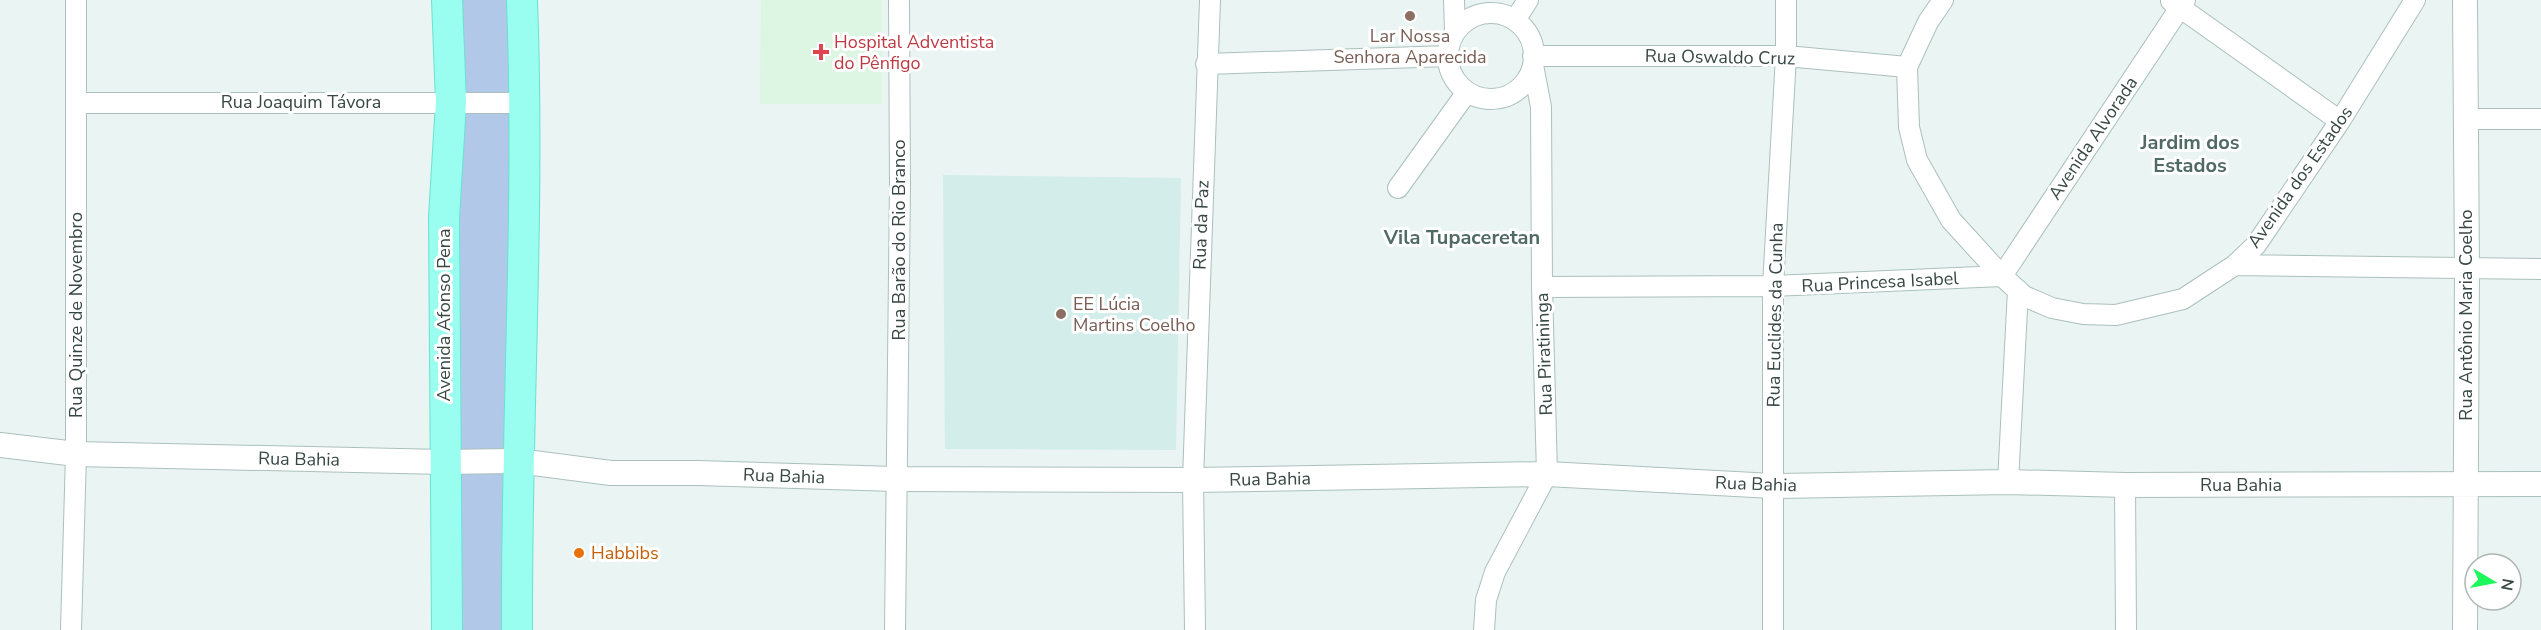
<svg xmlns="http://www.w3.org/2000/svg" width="2541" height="630" font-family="'Nunito Sans',sans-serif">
	<rect width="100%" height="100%" fill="#e9f4f3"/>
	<path fill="#d3edea" d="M943,175l238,3 -5,272 -231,-1z"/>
	<path fill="#ddf5e3" d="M761,0h121v104h-122z"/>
	<path fill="#b2c8e8" d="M447,0h75l-5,630h-70z"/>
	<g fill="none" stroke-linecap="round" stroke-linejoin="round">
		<g stroke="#abc0bc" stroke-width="22">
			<path id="minor" d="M1454,0l1,32
				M1943,0l-15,22 -21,45 2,60 8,33 34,60 51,56 22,20 28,12 31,6 33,1 67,-16 52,-34 21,-20 84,-124 75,-121
				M2171,1l169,120
				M1448 56a43 43 0 1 1 86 0a43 43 0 1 1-86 0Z
				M1515,20l13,-20
				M1533,56h253l121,11
				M1206,64l243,-8
				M76,103h450
				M2465,119h76
				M1398,188l69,-96
				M2235,265l306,4
				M1542,287l231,-1 229,-10 183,-276
				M2008,482l10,-192
				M2125,485l1,145
				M71,630l5,-176v-454
				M895,630l5,-445 -1,-185
				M1195,630l-2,-150 17,-480
				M1484,630l2,-30 9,-28 52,-98 -5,-187 -1,-180 -8,-42
				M1773,630v-344l13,-230v-56"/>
		</g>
		<g stroke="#abc0bc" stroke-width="26">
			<path id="tertiary" d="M2465,0l2,269 -2,361
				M0,445l76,9 368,8 74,-1 93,12h87l198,6 297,1 354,-6 226,12 235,-4 117,3 416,-1"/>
		</g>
		<g stroke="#68e3d0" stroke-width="32">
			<path id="primary" d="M447,630l-3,-413 7,-115 -4,-102
				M517,630c-1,-210 13,-420 5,-630"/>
		</g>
		<use href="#minor" stroke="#fff" stroke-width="20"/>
		<use href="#tertiary" stroke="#fff" stroke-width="24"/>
		<use href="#primary" stroke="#99fdef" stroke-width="30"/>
	</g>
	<g fill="#8d6e63" stroke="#fff" stroke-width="2">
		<circle cx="1410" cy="16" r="6"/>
		<circle cx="1061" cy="314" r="6"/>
	</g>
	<path fill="#e0444e" stroke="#fff" stroke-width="2" d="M818 43h6v6h6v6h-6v6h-6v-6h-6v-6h6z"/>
	<circle fill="#e8710a" stroke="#fff" stroke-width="2" cx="579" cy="553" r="6"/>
	<g text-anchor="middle" stroke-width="6" stroke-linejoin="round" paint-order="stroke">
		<g font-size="18" fill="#785e54" stroke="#fff">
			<text x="1410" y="42">Lar Nossa<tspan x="1410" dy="21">Senhora Aparecida</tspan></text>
			<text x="1073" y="310" text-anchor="start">EE Lúcia<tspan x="1073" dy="21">Martins Coelho</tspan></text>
		</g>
		<g font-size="18" fill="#be3a42" stroke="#fff" text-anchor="start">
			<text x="834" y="48">Hospital Adventista<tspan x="834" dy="21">do Pênfigo</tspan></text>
		</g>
		<g font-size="18" fill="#374844" stroke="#fff">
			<text transform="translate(1720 57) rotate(1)" y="6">Rua Oswaldo Cruz</text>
			<text x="301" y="108">Rua Joaquim Távora</text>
			<text transform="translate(2093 138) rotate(-56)" y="6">Avenida Alvorada</text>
			<text transform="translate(2300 177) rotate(-55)" y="6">Avenida dos Estados</text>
			<text transform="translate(1201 225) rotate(-88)" y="6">Rua da Paz</text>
			<text transform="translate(899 240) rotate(-90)" y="6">Rua Barão do Rio Branco</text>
			<text transform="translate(1880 282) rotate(-3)" y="6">Rua Princesa Isabel</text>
			<text transform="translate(76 315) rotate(-90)" y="6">Rua Quinze de Novembro</text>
			<text transform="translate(444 315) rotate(-90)" y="6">Avenida Afonso Pena</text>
			<text transform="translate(1775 315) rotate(-89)" y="6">Rua Euclides da Cunha</text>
			<text transform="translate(2466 315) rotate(-90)" y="6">Rua Antônio Maria Coelho</text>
			<text transform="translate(1544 354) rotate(-92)" y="6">Rua Piratininga</text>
			<text transform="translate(299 459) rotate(1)" y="6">Rua Bahia</text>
			<text transform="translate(784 476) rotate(2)" y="6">Rua Bahia</text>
			<text transform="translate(1270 479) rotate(-1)" y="6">Rua Bahia</text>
			<text transform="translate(1756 484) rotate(2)" y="6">Rua Bahia</text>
			<text x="2241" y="491">Rua Bahia</text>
		</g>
		<g font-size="18" fill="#c56008" stroke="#fff" text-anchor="start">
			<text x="591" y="559">Habbibs</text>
		</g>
		<g font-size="20" font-weight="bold" fill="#4f6b64" stroke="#fff">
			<text x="2190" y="149">Jardim dos<tspan x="2190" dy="23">Estados</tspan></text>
			<text x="1462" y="244">Vila Tupaceretan</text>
		</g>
	</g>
	<g transform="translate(2493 582) rotate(100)"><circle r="28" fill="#ffffff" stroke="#afb6b4" stroke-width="1.5"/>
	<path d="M0-4.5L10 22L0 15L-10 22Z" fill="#1cf85c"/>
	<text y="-9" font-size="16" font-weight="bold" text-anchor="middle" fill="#374844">N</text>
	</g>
</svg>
